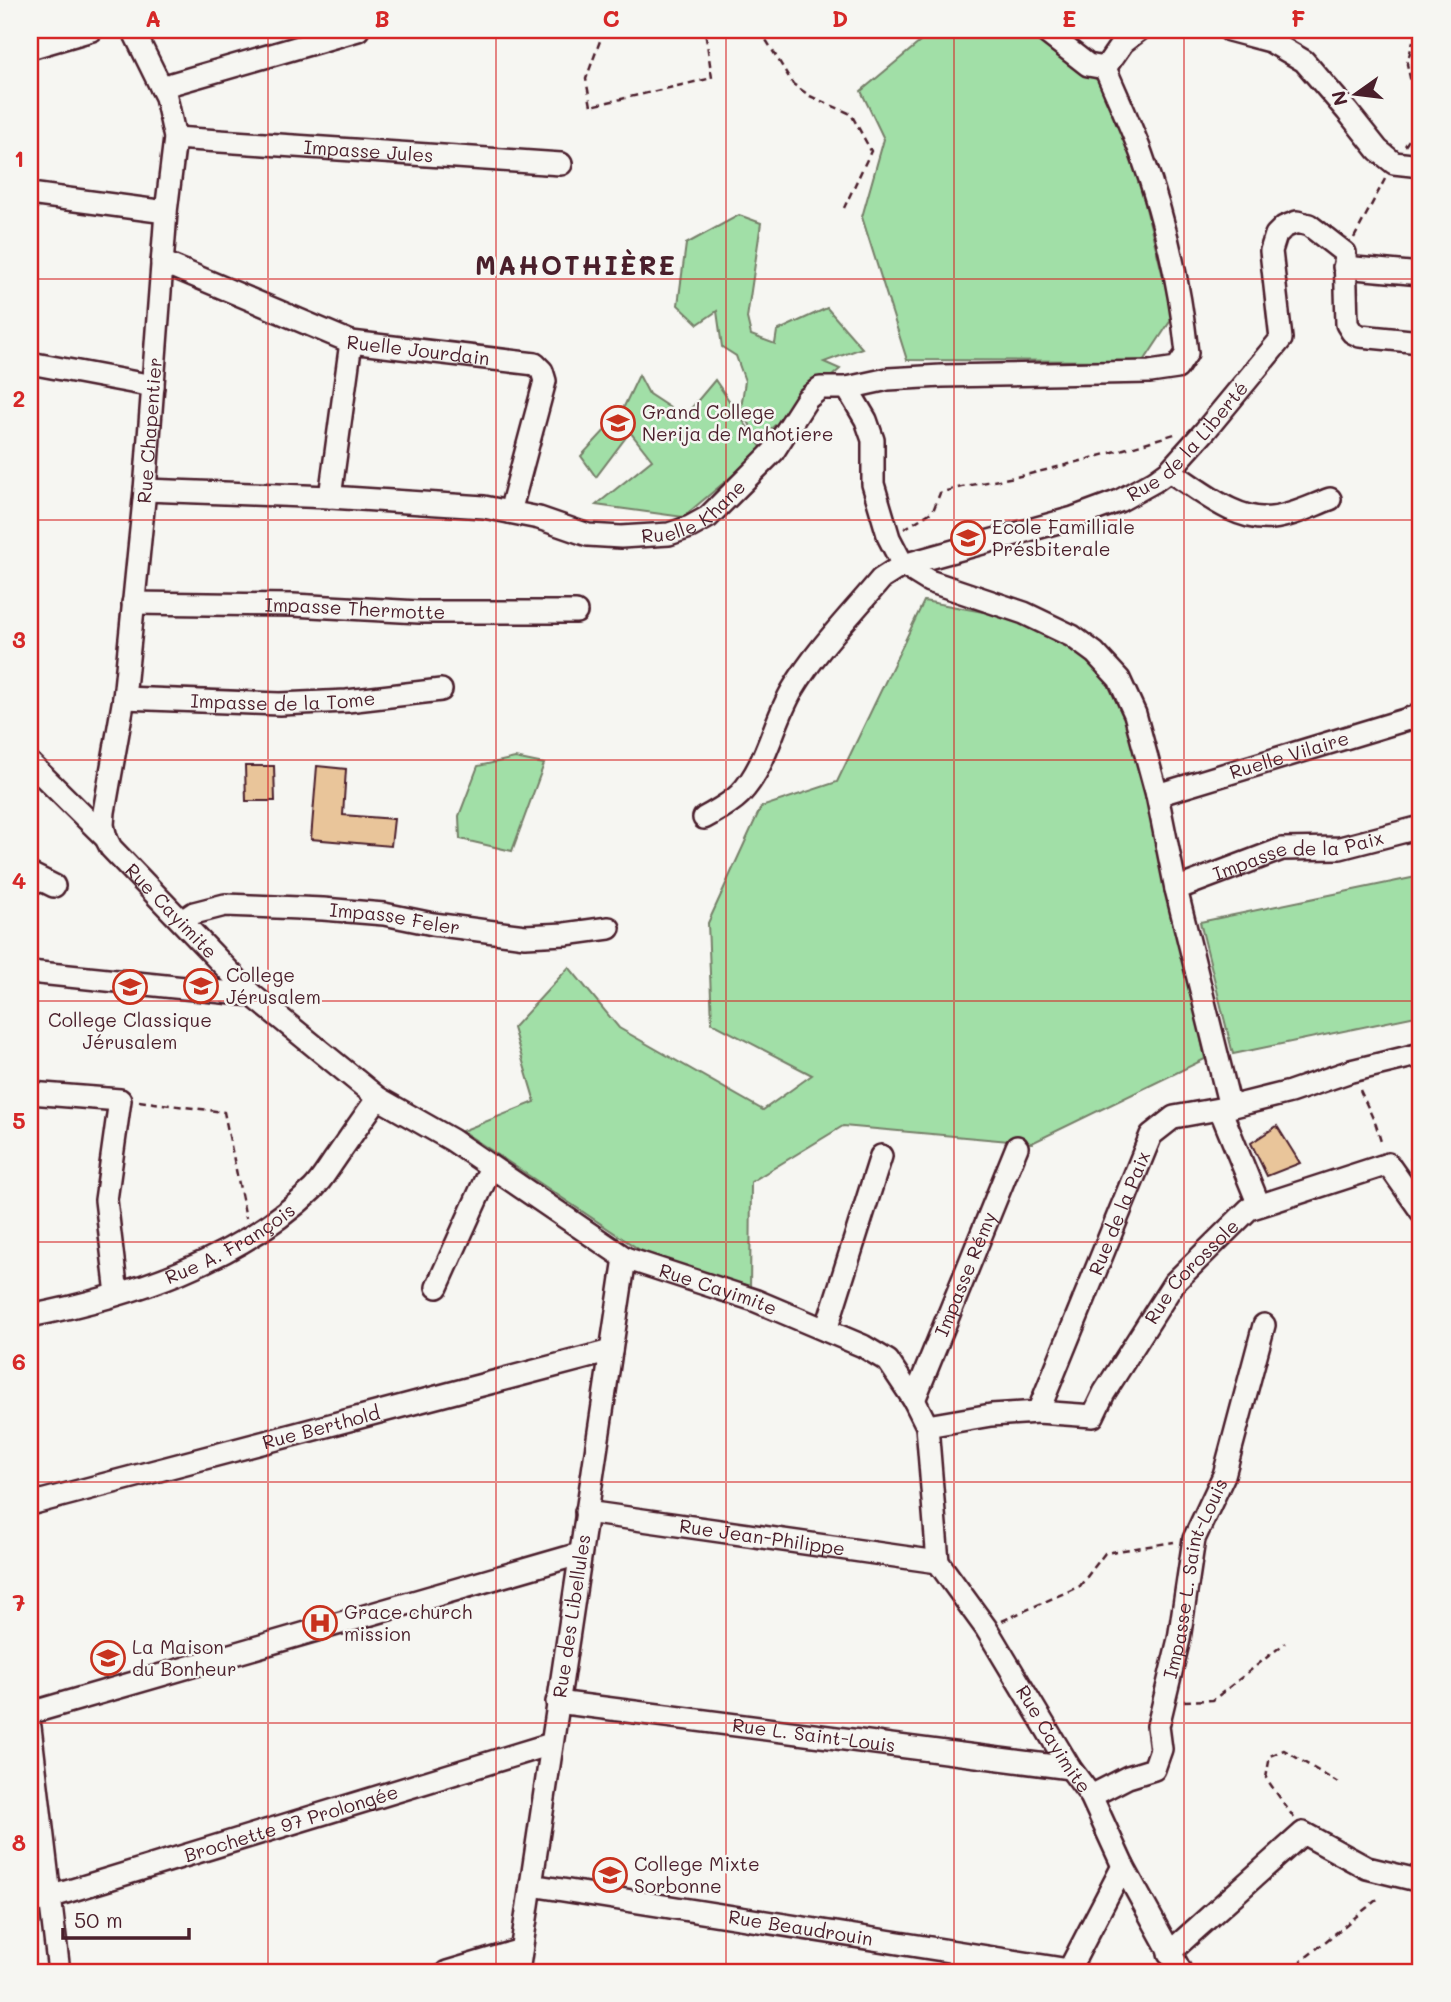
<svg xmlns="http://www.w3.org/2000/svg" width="1451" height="2002" font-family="Mali,sans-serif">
	<rect width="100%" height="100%" fill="#f6f6f2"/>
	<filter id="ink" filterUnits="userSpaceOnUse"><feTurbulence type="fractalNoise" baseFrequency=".0143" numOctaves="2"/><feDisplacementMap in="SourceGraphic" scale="14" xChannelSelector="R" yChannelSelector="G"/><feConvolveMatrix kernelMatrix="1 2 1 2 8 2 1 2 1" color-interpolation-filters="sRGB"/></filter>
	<g filter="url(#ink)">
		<path fill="#a1dfa7" stroke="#767f69" stroke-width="2" d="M932,32l107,6 79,57 55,222 -29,44 -237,-1 -45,-143 22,-78 -23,-48z
			M739,215l22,8 -14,95 4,17 24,9 2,-13 50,-23 35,40 -38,14 16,7 -82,71 -17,-32 4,-27 -9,-25 -14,-9 -5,-36 -19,13 -20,-19 8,-61z
			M639,375l10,19 35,23 31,-37 50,73 -20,12 -62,52 -87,-12 56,-45 -22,-28 -34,45 -15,-21 40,-43z
			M924,601l108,20 99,58 74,380 -173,84 -189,-17 -92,56 -1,112 -110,-44 -178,-119 73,-29 -22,-74 56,-61 50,61 144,82 49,-35 -100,-52 -4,-100 53,-116 76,-25z
			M515,758l29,6 -32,87 -52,-12 -1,-23 19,-50z
			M1421,876v139l-188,39 -33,-132z"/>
		<path fill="#e9c59a" stroke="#4a1f2b" stroke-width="2" d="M245,766h29l1,35h-29z
			M317,766l29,3 -3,46 51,4 -3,27 -80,-7z
			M1277,1126l23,37 -33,13 -16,-33z"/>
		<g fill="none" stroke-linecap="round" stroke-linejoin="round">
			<g stroke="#4a1f2b" stroke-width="26">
				<g id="minor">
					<path d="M1229,30l41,11 34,20 43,50 31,39 16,13 27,3"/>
					<path d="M30,48l62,-18"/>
					<path d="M1105,68l18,-26 16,-12"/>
					<path d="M161,87l197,-57"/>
					<path id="s1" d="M175,138l386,26"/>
					<path d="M30,194l136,18"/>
					<path id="s2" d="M162,262l189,80 184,22 7,7 3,10 -35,131"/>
					<path d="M1344,267l77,7"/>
					<path d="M30,363l123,23"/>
					<path d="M847,388l19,32 7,20v44l16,54 14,27 26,16 95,32 48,23 23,17 24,26 16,35 22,81 19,94 54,218"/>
					<path d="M1169,471c30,18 66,51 103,47 20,-2 39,-12 58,-19"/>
					<path id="s3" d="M145,490l185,7 154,10 55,11 49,17 33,2 48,-3 21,-7 18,-10 65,-65 34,-53 13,-11h27l41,-9 54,-3 208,-4 27,-4 10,-15c-7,-67 -23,-137 -46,-200 -11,-29 -24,-57 -36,-85l-17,-3 -45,-35"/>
					<path d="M330,497l21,-155"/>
					<path id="s4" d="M133,603l160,2 126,7h157"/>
					<path id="s5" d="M124,698l156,6 67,-3 94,-11"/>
					<path id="s6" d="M30,763l76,75 5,10 141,147 126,103 74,42 173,118 129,42 109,46 25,15 26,39 13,26 11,136 48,66 84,140 21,28 32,70 58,106"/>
					<path id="s7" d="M1157,795l264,-80"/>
					<path id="s8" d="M704,818c12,-7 25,-13 36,-24 27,-28 33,-72 53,-105 24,-40 58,-74 88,-110l22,-14 170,-47 46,-17 36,-20 14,-10 36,-40 76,-92 -10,-88 5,-16 8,-8 13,-5 12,3 36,28 2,71 5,8 8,4 61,6"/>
					<path id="s9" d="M106,838l-3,-13 1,-13 20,-114 21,-208 21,-278 9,-74 -9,-41 -33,-67"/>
					<path d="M30,874l24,12"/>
					<path id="s10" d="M1176,889l106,-40 58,-1 81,-21"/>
					<path id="s11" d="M182,921l12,-8 31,-8 98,4 61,5 49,10 92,12 40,-2 44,-6"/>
					<path d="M30,972l222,23"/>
					<path d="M30,1093l90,7 -14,100 11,94"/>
					<path d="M1220,1109l39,96"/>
					<path d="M437,1287l54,-120"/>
					<path id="s12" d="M30,1316c100,-20 208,-55 283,-127 8,-8 15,-20 22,-30 14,-20 28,-41 43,-61"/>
					<path d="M826,1330l55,-174"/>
					<path id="s13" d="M914,1400l103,-253"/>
					<path id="s14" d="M1038,1412l55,4 11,-23 70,-110 75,-74 139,-45 33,47"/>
					<path id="s15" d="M927,1426l64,-11 47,-3 113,-277 23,-18 56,-10 60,-15 61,-21 70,-17"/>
					<path id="s16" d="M30,1504l581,-153"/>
					<path id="s17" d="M586,1512l352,50"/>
					<path id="s18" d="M557,1702l513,66"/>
					<path d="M30,1713l549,-159"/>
					<path d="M30,1727l29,245"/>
					<path id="s19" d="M1091,1796l37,-19 26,-8 7,-20 -3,-23 21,-87 15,-100 30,-64 40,-150"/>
					<path id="s20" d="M531,1885l538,85"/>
					<path id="s21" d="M30,1903l521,-159"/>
					<path d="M1169,1953l134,-120 64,35 54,13"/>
					<path d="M447,1972l74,-22"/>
					<path id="s22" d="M518,1972l107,-714"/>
					<path d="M1068,1972l55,-106"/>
				</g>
			</g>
			<path stroke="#4a1f2b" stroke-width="2.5" stroke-dasharray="7 5" stroke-linecap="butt" d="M604,30l-18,49 5,27 121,-28 -7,-48
				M760,30l33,54 17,12 41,18 20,37 -27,57
				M1405,146l15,-23 -13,-59 6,-23
				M1354,238l31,-59
				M904,529l29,-18 7,-18c27,-9 57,-12 85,-18 52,-12 103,-27 153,-42
				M1360,1090l16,35 6,20
				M139,1101l85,11 22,106
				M1410,1160l11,-7
				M1002,1621l78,-35 25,-33 69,-11
				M1184,1701l29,-1 72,-57
				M1294,1818l-28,-40 4,-22 14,-6 54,33
				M1288,1972l92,-75"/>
			<use href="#minor" stroke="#f6f6f2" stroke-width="21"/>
		</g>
	</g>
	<path fill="none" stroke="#d62828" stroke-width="2" stroke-opacity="0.55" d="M268,30v1942M496,30v1942M726,30v1942M954,30v1942M1184,30v1942M30,279h1391M30,520h1391M30,760h1391M30,1001h1391M30,1242h1391M30,1482h1391M30,1723h1391"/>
	<defs>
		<g id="school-ring" transform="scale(1.75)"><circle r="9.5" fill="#f6f6f2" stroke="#c8321e" stroke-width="1.5"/><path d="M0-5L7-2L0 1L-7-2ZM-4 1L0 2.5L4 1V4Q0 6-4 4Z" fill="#c8321e"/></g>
		<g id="hospital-ring" transform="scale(1.75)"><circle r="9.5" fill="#f6f6f2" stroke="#c8321e" stroke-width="1.5"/><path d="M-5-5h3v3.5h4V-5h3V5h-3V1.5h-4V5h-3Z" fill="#c8321e"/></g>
	</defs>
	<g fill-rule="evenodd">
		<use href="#school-ring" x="618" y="423"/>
		<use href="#school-ring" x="968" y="538"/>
		<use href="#school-ring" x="201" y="986"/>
		<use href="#school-ring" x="130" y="987"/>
		<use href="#hospital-ring" x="320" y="1623"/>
		<use href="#school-ring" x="108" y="1658"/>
		<use href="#school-ring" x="610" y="1875"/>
	</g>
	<g text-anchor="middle" stroke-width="5" stroke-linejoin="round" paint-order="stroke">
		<g font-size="19" fill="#4a1f2b" stroke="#f6f6f2">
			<text dy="7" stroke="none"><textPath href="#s1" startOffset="194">Impasse Jules</textPath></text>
			<text dy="7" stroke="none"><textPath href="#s2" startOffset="273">Ruelle Jourdain</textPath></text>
			<text dy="7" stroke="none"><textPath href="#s9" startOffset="411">Rue Chapentier</textPath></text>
			<text dy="7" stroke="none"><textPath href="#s8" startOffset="646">Rue de la Liberté</textPath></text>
			<text dy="7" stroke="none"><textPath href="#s3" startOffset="560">Ruelle Khane</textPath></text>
			<text dy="7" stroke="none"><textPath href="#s4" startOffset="222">Impasse Thermotte</textPath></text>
			<text dy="7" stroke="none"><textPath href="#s5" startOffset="159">Impasse de la Tome</textPath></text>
			<text dy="7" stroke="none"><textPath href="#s7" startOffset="138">Ruelle Vilaire</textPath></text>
			<text dy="7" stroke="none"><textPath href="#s10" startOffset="128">Impasse de la Paix</textPath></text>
			<text dy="7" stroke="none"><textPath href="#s6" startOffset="205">Rue Cayimite</textPath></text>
			<text dy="7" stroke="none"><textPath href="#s11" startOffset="217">Impasse Feler</textPath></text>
			<text dy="7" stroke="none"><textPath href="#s15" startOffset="327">Rue de la Paix</textPath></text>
			<text dy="7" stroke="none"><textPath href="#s12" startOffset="214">Rue A. François</textPath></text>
			<text dy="7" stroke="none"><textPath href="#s13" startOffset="136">Impasse Rémy</textPath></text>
			<text dy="7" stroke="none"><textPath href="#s14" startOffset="231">Rue Corossole</textPath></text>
			<text dy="7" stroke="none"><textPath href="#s6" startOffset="877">Rue Cayimite</textPath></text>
			<text dy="7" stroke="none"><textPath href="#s16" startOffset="301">Rue Berthold</textPath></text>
			<text dy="7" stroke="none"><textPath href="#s17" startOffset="178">Rue Jean-Philippe</textPath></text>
			<text dy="7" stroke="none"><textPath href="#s19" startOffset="266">Impasse L. Saint-Louis</textPath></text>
			<text dy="7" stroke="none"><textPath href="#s22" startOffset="360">Rue des Libellules</textPath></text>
			<text dy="7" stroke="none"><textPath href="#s18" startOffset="259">Rue L. Saint-Louis</textPath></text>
			<text dy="7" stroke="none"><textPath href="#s6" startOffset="1486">Rue Cayimite</textPath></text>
			<text dy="7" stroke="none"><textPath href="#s21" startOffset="273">Brochette 97 Prolongée</textPath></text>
			<text dy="7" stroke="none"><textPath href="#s20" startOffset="273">Rue Beaudrouin</textPath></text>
		</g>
		<g font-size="19" fill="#4a1f2b" stroke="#f6f6f2" text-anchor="start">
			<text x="642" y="419">Grand College<tspan x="642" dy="22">Nerija de Mahotiere</tspan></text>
			<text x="992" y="534">Ecole Familliale<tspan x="992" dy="22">Présbiterale</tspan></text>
			<text x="226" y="982">College<tspan x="226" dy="22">Jérusalem</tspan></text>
			<text x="130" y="1027" text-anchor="middle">College Classique<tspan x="130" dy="22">Jérusalem</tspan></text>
			<text x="344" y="1619">Grace church<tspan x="344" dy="22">mission</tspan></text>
			<text x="132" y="1654">La Maison<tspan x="132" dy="22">du Bonheur</tspan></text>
			<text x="634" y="1871">College Mixte<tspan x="634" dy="22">Sorbonne</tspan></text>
		</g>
		<g font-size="26" font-weight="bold" letter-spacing="2" fill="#4a1f2b" stroke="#f6f6f2">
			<text x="576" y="275">MAHOTHIÈRE</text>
		</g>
	</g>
	<rect width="1451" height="2002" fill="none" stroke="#f6f6f2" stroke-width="77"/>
	<g transform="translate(1356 94) rotate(256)" stroke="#f6f6f2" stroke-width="5" paint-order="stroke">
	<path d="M0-5L12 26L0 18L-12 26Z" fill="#4a1f2b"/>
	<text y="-10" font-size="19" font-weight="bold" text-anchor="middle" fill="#4a1f2b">N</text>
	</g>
	<path d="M63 1928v10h126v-10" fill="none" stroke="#4a1f2b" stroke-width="3.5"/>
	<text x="74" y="1928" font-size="21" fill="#4a1f2b" stroke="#f6f6f2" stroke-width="5" paint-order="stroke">50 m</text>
	<rect x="38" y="38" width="1374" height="1926" fill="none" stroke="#d62828" stroke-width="2.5"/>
	<g font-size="23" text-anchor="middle" font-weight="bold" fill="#d62828">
		<text x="153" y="27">A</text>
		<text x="382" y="27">B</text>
		<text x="611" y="27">C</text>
		<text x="840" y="27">D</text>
		<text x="1069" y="27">E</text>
		<text x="1298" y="27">F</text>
		<text x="19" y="167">1</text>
		<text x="19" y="407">2</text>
		<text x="19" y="648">3</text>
		<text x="19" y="889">4</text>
		<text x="19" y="1129">5</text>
		<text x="19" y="1370">6</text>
		<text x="19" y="1611">7</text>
		<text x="19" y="1851">8</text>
	</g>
</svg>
